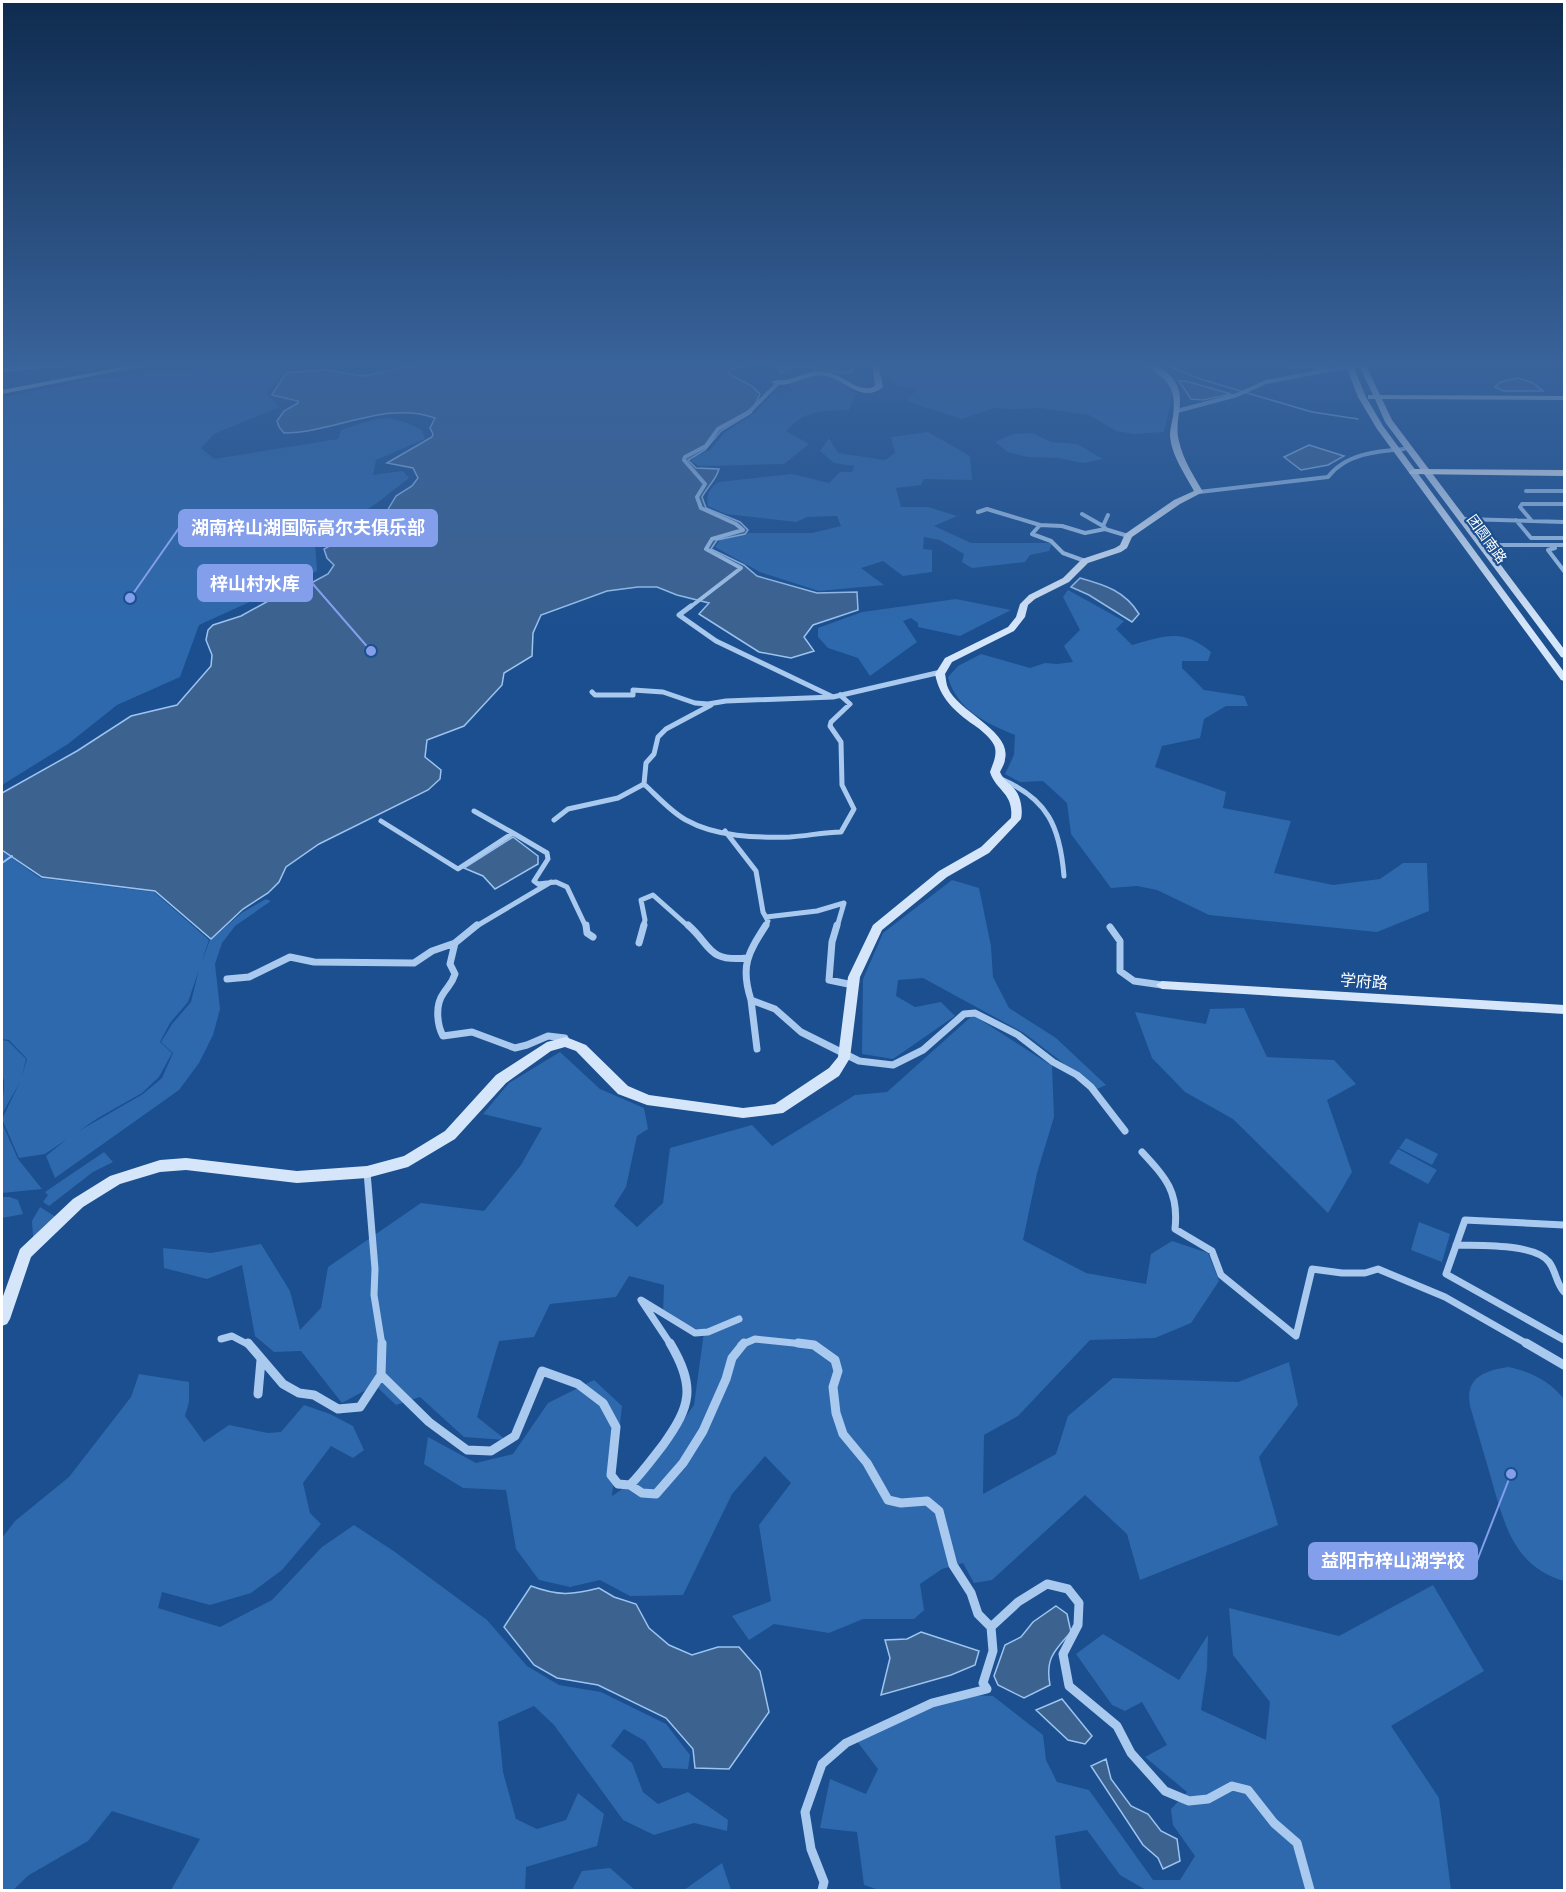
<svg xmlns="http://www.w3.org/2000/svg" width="1566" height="1892" font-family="'Asap Condensed','Noto Sans SC',sans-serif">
	<rect width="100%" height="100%" fill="#1b4f8f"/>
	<path fill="#2e69ad" d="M224,363l65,1 -23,29 13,14 -65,27 -13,14 13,11 124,-20 3,-9c37,-12 44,-19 81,0l3,9 -49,21 -3,15 30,-4 6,7 -32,25 -62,41 2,27 -118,54 -19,52 -63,28 -49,39 -66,41v-387l86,-18 74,-8h28z
		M899,363h242l20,11 12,19 -9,39 -30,2 -18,-3 -27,-16 -48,-7 -28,1 -19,-1 -32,11c-19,-7 -40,-11 -58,-20l15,-9 -21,-5 -4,-6 -11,-5 -2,-5 20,-1z
		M808,373c23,3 30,6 48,21l-7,16c-28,1 -43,-1 -63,21l23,13 -25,20 -85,2 -8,-5 3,-4 16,-7 15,-18 28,-18 21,-21 18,-2 -3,-6 10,-4z
		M928,432l42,24 2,24 -48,-1 -3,6 -25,3 5,19h27l29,9 -23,10 37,17h81l-3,8 -19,4 -5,7 -53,6 -10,-6 2,-8 -24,-14 -16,-3 -1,12 9,1v22l-29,4 -20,-15 -22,7 23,17 -65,6 -59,-19 -45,-25 5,-7 29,-7h63l29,-7 -4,-10 -30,1 -11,5 -70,-8 -18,-8c-2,-11 1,-18 11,-24l73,-8 37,9 11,-11h12l2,-6 -20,-3 -14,-12 9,-13 9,15 47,7 10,-7 -4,-16z
		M1032,433l19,9 26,2 26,15 -20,4 -24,-5 -32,-1 -19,-5 -13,-10 19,-8z
		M1068,590l56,31 -8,8 16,16c34,-9 50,-17 79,7l-3,9h-26v7l22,22 40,6 4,10h-22l-22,13 -4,19 -38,8 -7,21 71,25 -3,16 68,13 -17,52 59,12 47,-6 23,-16h24l2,48 -52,21 -168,-17 -52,-25 -20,-4 -26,2 -40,-54 -4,-31 -24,-22 -23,1 -15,-8 9,-19 1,-20c-29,-12 -58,-25 -67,-58l10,-11 23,-12 49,14 15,-5 12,1 16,-2 -9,-16 16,-16 -17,-33z
		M956,599l55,11 -51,26 -42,-9v-4l-7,-5 -8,3 14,21 -47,34 -12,-18 -30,-10 -10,-11v-9l44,-16z
		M2,851l38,27 114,14 55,48 -21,62 -18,21 -10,19 12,11 -13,24 -17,16 -44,25 -53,36 -26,4 -17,-39 18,-37 -18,32c-1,-12 3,-23 2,-34l-2,-4v-36l6,1 18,18 -4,17 5,-17 -18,-19 -7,-1z
		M952,880l27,8 12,58 2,31 16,31 47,30 50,47 -9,4 -73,-56 -101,-55 -25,2 -2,16 19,11 26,-5 14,14 -62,43 -31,-5 1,-75 20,-46z
		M266,899l5,2 -36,25 -13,17 -7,21 5,45 -7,26 -14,28 -20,27 -124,88 -9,-22 26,-21 71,-41 19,-16 11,-25 -12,-11 11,-18 19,-22 8,-33 11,-29 33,-28z
		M1244,1008l23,49 67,3 22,24 -29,16 25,72 -24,41 -95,-94 -48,-27 -33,-34 -17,-46 71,12 4,-15z
		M973,1015l79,51 2,51 -17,56 -14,67 63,33 60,11 5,-30 21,-13 36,12 11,28 -28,42 -36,15 -65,2 -72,76 -34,19 -1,59 73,-40 12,-38 45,-38 125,4 51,-20 9,43 -39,52 19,68 -138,55 -13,-46 -42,-39 -93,85 -18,3 -11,-20 -21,6 -22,15 4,26 -10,9h-51l-34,14 -55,-9 -25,16 -17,-24 39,-15 -12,-76 32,-42 -26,-27 -33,38 -49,101 -53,1 -30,-16 -30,7 -31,-7 -23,-31 -10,-59 -43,-2 -39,-24 4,-27 48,26 37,-9 35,-51 46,-23 28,26 -10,90 34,-23 48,-68 10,-73 -41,-17 1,-30 -35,-9 -13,21 -66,7 -16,33 -35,4 -22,76 29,23 -42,-3 -44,-40 -24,8 -21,-20 -33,18 -41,-52 -27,1 -19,-16 -13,-71 -35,14 -43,-11 -1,-20 48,5 50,-9 29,47 10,39 21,-22 7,-41 93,-64 63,8 37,-46 21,-37 -59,-14 26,-31 51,-31 40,37 44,19 4,21 -11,7 -11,51 -12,19 23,21 26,-24 7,-55 82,-23 20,21 83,-51 32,-3z
		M2,1123l16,36 24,30 -40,4z
		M1406,1138l32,16 -6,11 -33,-17z
		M1398,1149l39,21 -9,14 -39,-21z
		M104,1152l9,10 -20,10 -44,34 -6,-4 5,-7 -3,-3z
		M2,1197h8l8,3 5,14 -21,4z
		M40,1207l16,10 -23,20 -1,-16z
		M1419,1222l31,12 -8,28 -31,-12z
		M1508,1367c24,5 41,14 56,32v182c-51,-15 -60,-58 -73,-103 -7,-24 -14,-48 -21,-72 -5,-28 13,-35 38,-39z
		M139,1374l50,8v20l-4,14 19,26 25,-17 39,8 13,-1 23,-27 26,9 23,12 11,24 -11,8 -22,-12 -28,37 7,30 11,11 -39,46 -31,23 -41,12 -48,-13 -4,16 62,19 52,-27 50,-53 32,-22 41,27 92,68 40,46 32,19 42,7 65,32 24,31 -2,14 -25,-1 -18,-27 -21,-12 -13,17 21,17 11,29 15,12 30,-12 40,28 -1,11 -33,-8 -40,12 -31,-15 -69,-95 -20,-19 -36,16 5,50 13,47 21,10 29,-9 12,-27 26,21 -7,32 -71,21 -1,23h-354l29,-51 -88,-28 -24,30 -59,34 -16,15h-11v-352l13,-17 54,-44 62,-80z
		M1433,1585l51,86 -93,55 48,72 12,92h-305l-26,-15 -33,-45 -32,6 6,54h-182l-15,-5 -7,-53 -37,-4 10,-49 36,15 12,-25 -25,-33 96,-42 44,2 50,39 3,25 11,22 32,8 64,90h27l15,-24 -22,-31 -2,-16 16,-17 -42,-35 22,-12 -25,-43 -17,9 -13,-6 -36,-51 27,-20 76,46 29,-45 -1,33 -6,42 65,30 4,-38 -37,-47 -4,-47 110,28z
		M722,1863l9,27h-47z
		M610,1868l25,22h-63l10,-19z"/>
	<path fill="#3c6290" stroke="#9cc4f0" stroke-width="1.5" d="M428,363h316l-15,8v3l23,12 8,8 -9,19 -30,18 -16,19 -17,10 8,8 23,1c-3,11 -11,17 -17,28l4,11 34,14 8,8 -3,4 -28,6 -6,9 33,16 13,11 60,17 40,-1 1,18 -45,15 -9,12 10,14 -23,7 -32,-6 -60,-38 10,-11 -32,-8 -20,-8h-19l-31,4 -66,24 -8,18 -1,23 -28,17 -2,12 -38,41 -37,14 -2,17 16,13 -1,9 -12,11 -109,54 -33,23 -7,15 -11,11 -25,16 -32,30 -56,-48 -113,-14 -40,-27v-57l75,-42 54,-35 46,-11 34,-39 1,-11 -6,-15 2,-10 5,-5 28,-9 29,-16 43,-18 15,-8 6,-9 -7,-7 -3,-9 60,-33 12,-20 16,-10 6,-8 -5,-10 -26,-5 45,-26 1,-3 -3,-6 5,-10c-49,-18 -101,15 -151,15l-5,-6 -2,-6 7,-10 14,-8v-2l-26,-6 14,-22 39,-3 39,6z
		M775,363h75l3,9 -9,1 -50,-8 -13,8z
		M1518,378l15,5 10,8h-40l-8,-4 5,-5z
		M1179,381h7l45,13 -28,6 -12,-1z
		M1309,445l35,11 -16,9 -27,5 -17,-13z
		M1080,578c25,7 45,13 59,36l-7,8 -43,-27 -18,-8z
		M513,837l25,19v8l-43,25 -12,-13 -19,-8z
		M531,1586c27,10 41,9 68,2l15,9 22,7 13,24 20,17 23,10 26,-8h21l21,24 9,41 -40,57 -34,-1 -2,-19 -27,-31 -68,-33 -41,-7 -23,-13 -30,-38z
		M1056,1606l11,8 4,18c-17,19 -26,27 -21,53l-26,13 -26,-13 -4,-9 11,-31 16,-8 12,-15z
		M921,1632l58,19 -4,14 -24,10 -70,20 9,-37 -5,-18 22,-1z
		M1062,1699l30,37 -7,8 -17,-4 -32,-30z
		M1106,1759l5,20 20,27 17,8 13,17 16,8 3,22 -17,8 -5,-11 -15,-13 -52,-79z"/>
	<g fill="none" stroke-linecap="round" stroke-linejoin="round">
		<path stroke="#9cc4f0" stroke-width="1.5" d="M1161,363l39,16 112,33 46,7"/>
		<path stroke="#9cc4f0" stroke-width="2" d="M2,863l10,-7"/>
		<path stroke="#a9c9ee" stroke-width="4" d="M1270,363l44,3 14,4
			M294,365l12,-2
			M2,370l74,-7
			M1177,411l60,-16 29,-13 89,-17
			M1526,491h38
			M1199,492l129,-15c17,-23 49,-26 76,-28
			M978,512l9,-3 53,16 -8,9 19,7 12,12 22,8
			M1082,514l21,12
			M1463,519l101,3
			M1516,520l15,18h33
			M1531,520l-11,-13 2,-3h42
			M1040,525l22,1 23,7 20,-4 23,7
			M1105,528l-2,-2 5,-11
			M1482,545h82
			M1555,548l-7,2 16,21
			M689,608l52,-40 -35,-19 6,-10 31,-9 -7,-6 -35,-16 -4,-11 8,-13 -21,-24 1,-3 21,-11 12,-17 31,-17 29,-29"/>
		<path stroke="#a9c9ee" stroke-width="5" d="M691,606l-12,9 37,26 117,56 108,-25
			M592,692l3,3h38v-5l30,2 32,11 13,1 18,-3 107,-4
			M711,705l-45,24 -8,8 -4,17 -8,9 -2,21c13,12 27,28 42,36 30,17 71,18 104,17 17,-1 34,-5 51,-5l13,-23 -12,-24 -1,-43 -11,-16 1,-4 19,-18 -10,-9
			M1001,779c47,20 59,48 63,97
			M554,820l14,-11 50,-11 26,-14
			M381,821l77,48 55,-36 -39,-22
			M725,831l31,40 7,41 5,9 -3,6
			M513,833l34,20 1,6 -14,22 4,3 18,-2 11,5 19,40
			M766,917l51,-6 27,-8 -7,24
			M475,927l76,-45
			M643,927l2,-7 -4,-20 12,-5 36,32"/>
		<path stroke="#a9c9ee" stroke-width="7" d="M586,925l1,8 6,4
			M688,925c24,21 19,37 59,33
			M766,925c-18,28 -26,41 -15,75l24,9 26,23 58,29 34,4 30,-15 41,-36 11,-1 43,22 35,27 24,13 14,12 34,44
			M837,925l-5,17 -3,38 24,5
			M1110,927l10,14v30l14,10 28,4
			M455,943l-5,21 5,10c-3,10 -7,12 -12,20 -8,11 -6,31 0,42l29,-4 43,16 12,-3 21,-9 17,2 1,4
			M639,943l5,-18
			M227,979l22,-2 41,-20 24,5 100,1 18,-12 23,-8 22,-18
			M751,1000l6,49
			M1142,1152c24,26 37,40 33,77l37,22 9,24 75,61 16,-67 30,4h23l13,-4 67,28 84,48
			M367,1172l8,97 -1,26 8,50
			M1564,1225l-99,-5 -19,54 118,66
			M1456,1245c23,1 78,-2 93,17 7,9 7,21 15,30
			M221,1339l11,-3 17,9
			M671,1345l-30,-45 54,33 13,-1 31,-13
			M741,1345l14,-6 58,6"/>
		<path stroke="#a9c9ee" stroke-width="9" d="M248,1343l35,41 16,9 15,2 24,14 22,-2 21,-32 1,-32
			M798,1343l16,2 21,15 3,11 -5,16 3,26 7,21 24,29 21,37 13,3 26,-2 12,10 14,54 18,28 7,21 13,13 2,24 -10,32 4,6 -55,14 -86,40 -24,21 -17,48 6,37 13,33 -2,8
			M1526,1343l38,22
			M381,1375l48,47 38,28 24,1 24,-15 27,-65 36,13 25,19 13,24 -5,48 7,9 12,1c12,-12 22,-26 33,-40 28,-39 33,-58 7,-102
			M258,1394l3,-34
			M630,1485l12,8 14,1 27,-31 20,-32 23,-52 6,-21 12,-15
			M991,1627l27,-25 29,-18 21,5 11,14 -1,22 -15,29 6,32 48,40 14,27 34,38 24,10 19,-2 24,-13 16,4 26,33 23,20 13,47"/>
		<path fill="#d6e6fa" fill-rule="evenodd" d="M143,363h15l-156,31v-4z
			M872,363h6l5,24c-21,17 -37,-7 -57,-11 -19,-5 -37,16 -55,6 6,-3 12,-1 19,-3 14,-4 22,-10 37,-7 16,2 32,23 48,14z
			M1144,363c9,0 14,3 21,8 28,22 7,44 14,70 4,19 15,35 24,51l-23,12 -48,33 -5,11 -6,4 -33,11 -19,19 -34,17 -7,6 -3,12 -11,14 -62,31 -7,12c1,4 1,10 3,14 10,24 64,43 57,71 0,4 -3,9 -5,13 3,8 11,12 16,19 5,7 7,20 5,28l-32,34 -42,24 -65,53 -22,47 -10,81 -11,18 -56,37 -40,5 -96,-13 -29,-11 -42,-43 -11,-4 -14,4 -45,32 -51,56 -47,28 -41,11 -70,5 -111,-13 -26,2 -40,12 -37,23 -52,50 -21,62 -3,5 -5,2v-27l18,-50 53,-50 37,-23 50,-16 26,-2 111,13 70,-5 37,-10 41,-25 51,-56 51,-33 19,-5 20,8 42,41 21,9 94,13 32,-4 54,-36 9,-11 10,-80 25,-52 66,-54 42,-24 30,-29c3,-25 -15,-27 -21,-46 3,-9 8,-18 4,-27 -4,-8 -13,-15 -20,-20 -20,-14 -34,-27 -39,-51l10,-16 63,-31 8,-10 4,-13 9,-9 34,-17 19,-19 33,-11 5,-3 5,-11 49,-34 20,-9c-9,-17 -23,-36 -24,-56 0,-6 2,-13 3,-19 4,-32 -7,-35 -29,-53z
			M1345,363h7l14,34 17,29 181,246v9l-3,-1 -184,-251 -19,-32z
			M1358,363h7l15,32 184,1v4l-182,-1 10,21 172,229v9l-3,-1 -176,-235 -10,-23h-7v-4h5z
			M1162,981l402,24v9l-402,-25 -6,-4z"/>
		<path fill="#fff" fill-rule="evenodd" d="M1414,469l150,1v6l-154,-2 -1,-2z"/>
	</g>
	<linearGradient id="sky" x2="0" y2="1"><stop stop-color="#0f2b4f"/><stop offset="0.58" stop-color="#39639b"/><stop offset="1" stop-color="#39639b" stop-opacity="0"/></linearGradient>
	<rect width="1566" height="628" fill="url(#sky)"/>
	<g text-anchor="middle" stroke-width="4.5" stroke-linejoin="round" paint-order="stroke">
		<g font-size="14" fill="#fff" stroke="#1b4f8f">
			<text transform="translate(1487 539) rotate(54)" y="5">团圆南路</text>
		</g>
		<g font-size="16" fill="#fff" stroke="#1b4f8f">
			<text transform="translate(1364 981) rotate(4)" y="6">学府路</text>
		</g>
	</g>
	<path fill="none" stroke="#839eea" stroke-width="2" d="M130 598L179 528M371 651L312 583M1511 1474L1477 1561"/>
	<g fill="#839eea" stroke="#1b4f8f" stroke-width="2">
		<circle cx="130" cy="598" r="6"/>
		<circle cx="371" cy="651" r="6"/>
		<circle cx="1511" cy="1474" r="6"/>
	</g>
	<g fill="#839eea" stroke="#839eea" stroke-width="2">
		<rect x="179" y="510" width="258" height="36" rx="6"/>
		<rect x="198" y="565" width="114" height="36" rx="6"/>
		<rect x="1309" y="1543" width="168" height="36" rx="6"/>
	</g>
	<g font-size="18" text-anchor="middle" font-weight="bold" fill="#fff">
		<text x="308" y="534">湖南梓山湖国际高尔夫俱乐部</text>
		<text x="255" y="590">梓山村水库</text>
		<text x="1393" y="1567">益阳市梓山湖学校</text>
	</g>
	<rect width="1566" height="1892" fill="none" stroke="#ffffff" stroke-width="6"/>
</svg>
